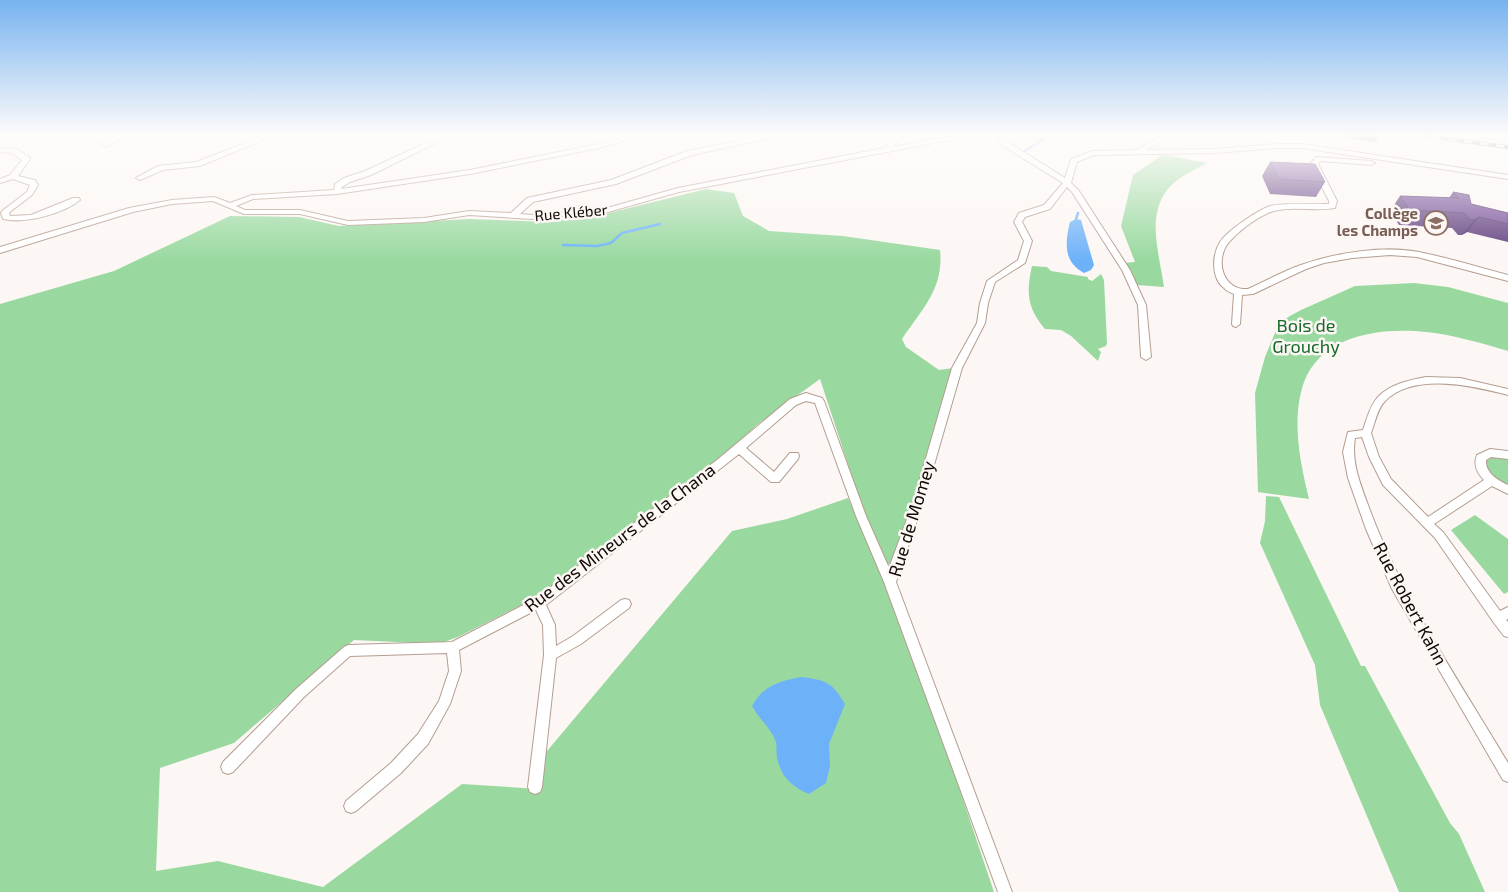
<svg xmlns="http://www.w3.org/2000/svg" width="1508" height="892" font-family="'Exo 2',sans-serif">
	<rect width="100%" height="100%" fill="#fcf7f4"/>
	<path fill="#99d99f" d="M1161,156h10l36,7c-10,6 -22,11 -31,18 -33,27 -17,70 -12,106l-28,-2 -12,-22 11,-1 -14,-36 12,-51z
		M706,189l28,4 9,23 26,15 74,5 97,14c4,39 -18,59 -38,89l4,8 33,23 14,-2 -41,144 -16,44 -9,11 -10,-14 -57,-174 -62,45 -50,46 -167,125 -83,42 -20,7 -84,-4 -120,103 -74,25 -4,103 62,-10 105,26 139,-103 77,5 3,-32 190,-226 55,-12 61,-21 42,84 104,310h-994v-588l114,-33 116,-55 69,1 40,9 130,-7 82,3 58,-9z
		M1032,266l15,1 4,4 37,6v2l4,2 9,-7 3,6 3,63 -1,3 -8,3 3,3 -3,9 -27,-25 -10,-6 -16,-1c-18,-21 -19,-37 -13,-63z
		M1414,283l34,4 60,16v48c-27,-8 -54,-16 -82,-19 -43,-5 -104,2 -122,50 -13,37 -4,80 5,117l-51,-7 -3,-99 10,-36 12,-29 11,-11 13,-7 54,-24z
		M1499,456l9,2v28l-4,-1 -19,-15 -1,-8 6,-5z
		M1266,496l13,1 82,169h4l85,157 9,11 26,58h-86l-79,-187 -5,-40 -55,-122 5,-22z
		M1475,515l33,24v53l-4,2 -53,-64z"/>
	<path fill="#6db2f9" d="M1076,219l5,1 13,45 -3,5 -7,3c-21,-11 -19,-31 -14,-51z
		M801,677c25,3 31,5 44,27l-16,40 1,22 -4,17 -17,11c-17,-7 -28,-17 -32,-36 -1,-5 0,-11 -1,-16 -5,-14 -17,-23 -24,-36 11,-20 27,-25 49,-29z"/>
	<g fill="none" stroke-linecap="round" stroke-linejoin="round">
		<path stroke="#6db2f9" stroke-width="2.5" d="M1023,152l27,-17
			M1076,219l2,-6
			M563,245l34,1 14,-3 11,-10 38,-9"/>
		<g stroke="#b49d90" stroke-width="2">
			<path id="minor" d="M121,135h9l-23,11 -7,-2z
				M443,135h9l-81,40 -21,7 -8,5 -1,2 129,-19 128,-26 34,-9h11l-44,13 -129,26 -133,20 -84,5 -17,7 9,4h55l48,11 76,-3 45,-7 42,2 16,-15 84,-18 76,-29 80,-16h13l-4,2 -84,18 -76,29 -83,18 -13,12 12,1 75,-7 71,-20 206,-40 13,-13h8l-13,12 64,-12h13l-4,2 -286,55 -71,20 -76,7 -63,-4 -45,7 -76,3 -48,-11h-56l-31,-13 -41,3 -39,8 -133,41v-6l129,-39 43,-8 42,-3 16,6 22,-8 82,-5 1,-6 9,-6 21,-7z
				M980,135h28l-2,2v4l59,37 6,-19 21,-8 44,-1 28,-15h9l-28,15 70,-1 61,-5h26l206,31v4l-206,-31h-26l-61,5 -122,2 -16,7 -6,21 8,8 51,79 16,35 5,52 -5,3 -5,-3 -3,-52 -16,-35 -50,-78 -5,-5 -17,22 -25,8 -3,5 10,19 -7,22 -30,19 -7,21 -3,20 -23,45 -39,135 -27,79 116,310h-14l-114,-310 -28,-66 -41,-113 -9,-2 -10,4 -50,43 28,24 16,-19h8l1,3 -1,3 -19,23h-8l-32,-28 -193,151 9,20 1,21 17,-10 48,-36 4,-1 4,1 2,4 -2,4 -48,36 -25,14 -14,129 -2,5 -5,2 -5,-2 -2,-5 16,-132 -1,-30 -7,-15 -77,40 2,21 -11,33 -22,40 -27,29 -45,38 -5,2 -5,-2 -2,-5 2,-5 45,-38 27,-29 21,-33 10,-30 -2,-18 -97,3 -46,41 -71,75 -5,2 -5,-2 -2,-5 2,-5 73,-73 48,-42 4,-2 104,-3 83,-43 182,-139 73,-61 16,-6 16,5 2,3 42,115 23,52 24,-65 39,-135 25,-45 3,-20 7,-22 31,-21 6,-19 -10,-19 5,-9 25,-8 19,-22 -63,-39 -1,-7h-16z
				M1479,135h15l14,2v4l-25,-4z
				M261,137l4,2 -2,1 -63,26 -37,4 -23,10 -4,-2 22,-12 38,-4z
				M0,148l17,1 12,8 1,2 -12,17 17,4 3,5 -6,10 -21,16 -2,2 1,3 21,-1 42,-17h6l1,2c-17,14 -55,24 -77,19l-2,-6 1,-2 25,-19 3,-7 -17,-6 -13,4v-4l10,-4 12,-15 -10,-7 -12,-1z
				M1316,157l55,4 4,2 -4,2 -50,-4 -3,3 19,37 -2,7c-22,4 -49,-4 -69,6 -13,6 -28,18 -37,28 -15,18 -6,49 19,47 18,-8 35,-18 53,-24 33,-12 82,-20 118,-13 30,6 59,15 89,23v6l-91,-24 -27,-2 -38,3 -28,5 -18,6 -53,25 -11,1 -2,29 -4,3 -3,-1 -1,-2 2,-30c-4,-2 -8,-3 -10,-6 -13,-10 -12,-33 -4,-46 7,-11 38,-32 50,-36 13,-3 44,-2 59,-2v-3l-19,-37z
				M1426,377l34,1 48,11v6c-35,-9 -94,-23 -123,6 -8,8 -10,22 -14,32l8,24 12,22 37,38 56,-37c-7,-7 -11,-15 -7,-25l13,-6 18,2v8l-17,-2 -5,3c-1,13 12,20 22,25v9l-16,-8 -58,38 9,8 57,79 8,-4v12l-2,1 2,2v15l-4,-1 -10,-13 -59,-85 -52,-53 -14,-28 -7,-20 -7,1c-4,24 5,45 13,67 33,91 90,174 140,258v19l-5,-2 -111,-191 -26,-60 -18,-51 -5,-26 5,-20 15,-2c4,-11 7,-25 15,-33 12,-13 32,-17 48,-20z"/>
		</g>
		<use href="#minor" fill="#fff" fill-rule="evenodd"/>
		<g stroke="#5e5754" stroke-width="4">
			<path id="rail" d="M1417,135l91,12"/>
		</g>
		<use href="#rail" stroke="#fcf7f4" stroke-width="2.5" stroke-dasharray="8" stroke-linecap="butt"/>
	</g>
	<path fill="#613f80" d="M1343,135h37l-5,7 -32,-5z
		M1270,162l55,20 -9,15 -46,-3 -8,-18z
		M1453,192l18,12 37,9v29l-41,-10 -5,3h-4l-6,-7 -53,-3 -9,-14 10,-15 49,2z"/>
	<path fill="#4f3368" d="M1479,217l-12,15 -5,3 12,-15z"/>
	<path fill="#714995" stroke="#4f3368" d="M1270,162l45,2 10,18 -46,-3z
		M1453,192l16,3 2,9 37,9v11l-29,-7 -5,3h-4l-6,-7 -54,-3 -10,-14 59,2z"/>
	<linearGradient id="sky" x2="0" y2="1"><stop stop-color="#77b3ef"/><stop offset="0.52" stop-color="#fefbfa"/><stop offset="1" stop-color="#fefbfa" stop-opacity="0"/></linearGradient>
	<rect width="1508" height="260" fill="url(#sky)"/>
	<defs>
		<g id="school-ring" transform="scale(1.25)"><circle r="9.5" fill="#fcf7f4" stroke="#8d6e63" stroke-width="1.5"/><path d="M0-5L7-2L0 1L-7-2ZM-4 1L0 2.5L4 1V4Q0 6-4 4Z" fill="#8d6e63"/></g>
	</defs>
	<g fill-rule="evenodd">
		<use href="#school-ring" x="1436" y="223"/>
	</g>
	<g text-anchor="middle" stroke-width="5" stroke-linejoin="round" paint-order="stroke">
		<g font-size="15" fill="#110a06" stroke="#fcf7f4">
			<text transform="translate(571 213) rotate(-5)" y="5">Rue Kléber</text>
		</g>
		<g font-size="15" font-weight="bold" fill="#785e54" stroke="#fcf7f4" text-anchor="end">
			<text x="1418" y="219">Collège<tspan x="1418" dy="17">les Champs</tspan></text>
		</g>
		<g font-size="18" fill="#16692a" stroke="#fcf7f4">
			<text x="1306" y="332">Bois de<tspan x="1306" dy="21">Grouchy</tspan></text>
		</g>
		<g font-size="18" fill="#110a06" stroke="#fcf7f4">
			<text transform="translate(912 519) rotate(-73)" y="6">Rue de Momey</text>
			<text transform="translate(620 538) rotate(-37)" y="6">Rue des Mineurs de la Chana</text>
			<text transform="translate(1410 604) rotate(62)" y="6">Rue Robert Kahn</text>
		</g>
	</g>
</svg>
